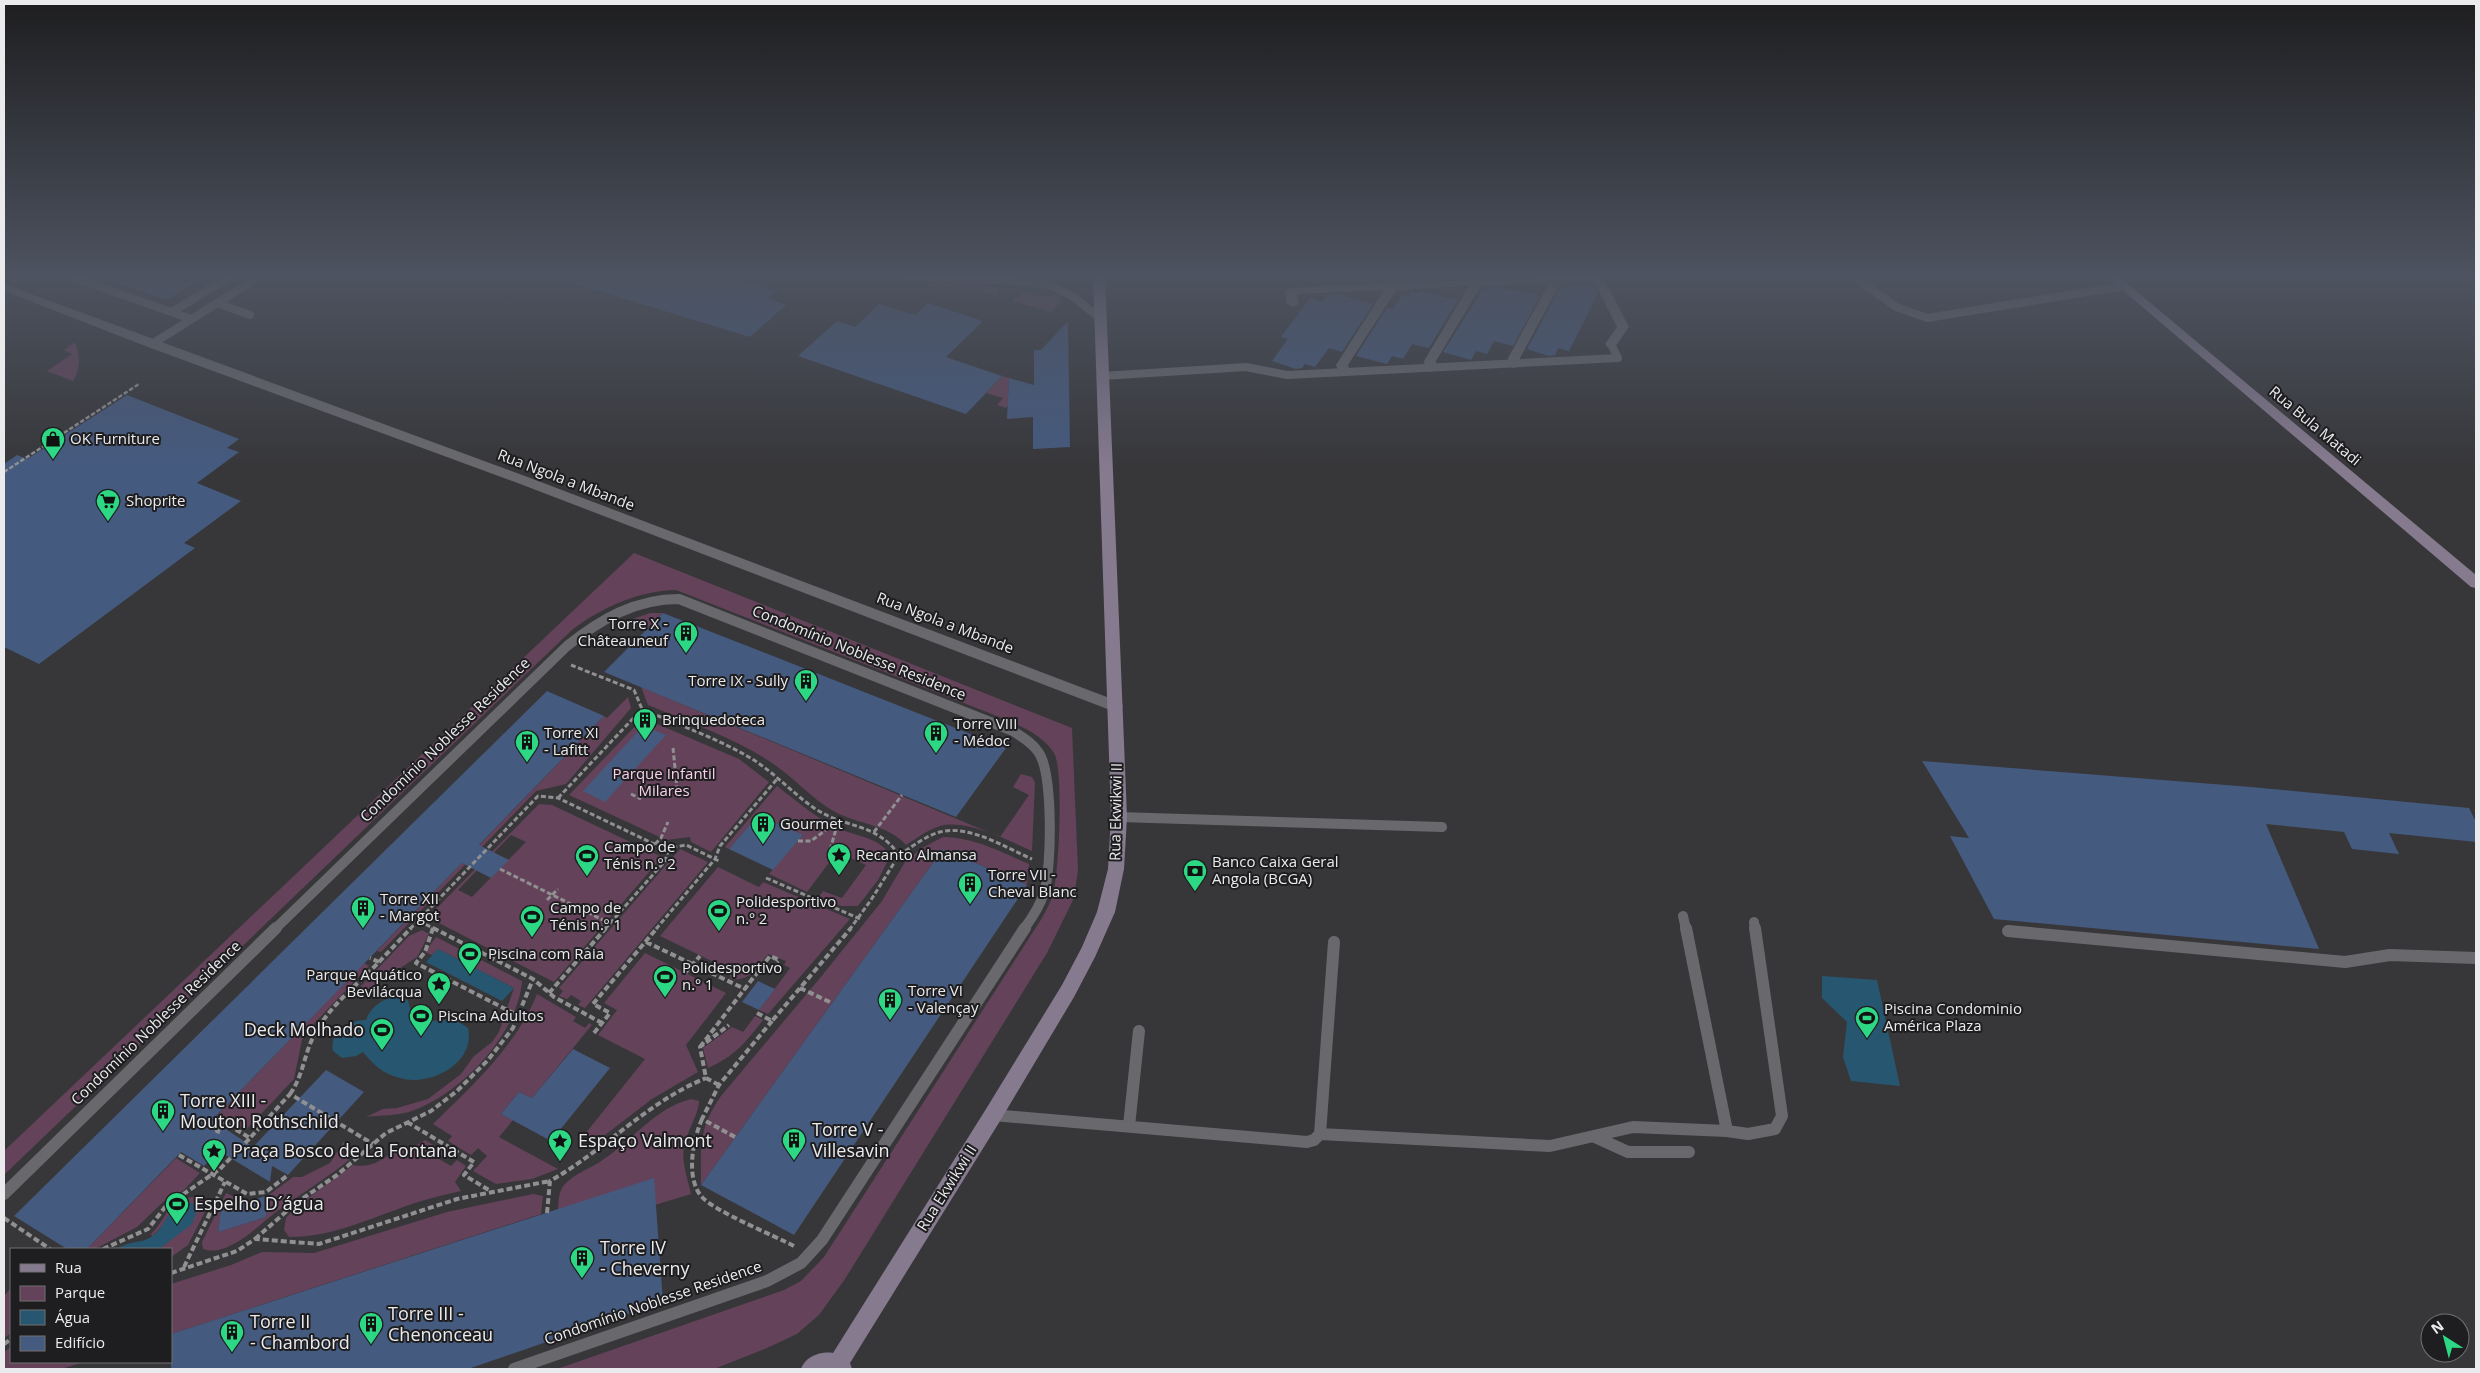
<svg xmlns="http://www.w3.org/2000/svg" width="2480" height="1373" font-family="'Open Sans',sans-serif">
	<rect width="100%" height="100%" fill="#37373a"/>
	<path fill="#644259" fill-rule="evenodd" d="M928,283l52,1 21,5 -5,7 -24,-8 -45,-2z
		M1025,292l15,4 18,-1 4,6 -11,11 -38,-11 6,-7z
		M75,342c5,14 6,26 -2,39l-26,-10 25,-17 -8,-4z
		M1002,376l7,2 -1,27 -2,3 -9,-3 6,-7 -17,-5z
		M634,553l438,175 6,142 -4,28 -27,55 -202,326 -26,36 -22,19 -30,14 -53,21h-157l227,-79 17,-9 23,-24 218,-339c4,-8 9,-16 11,-24 6,-20 11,-125 1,-141 -11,-17 -29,-25 -47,-33l-331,-130c-38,1 -73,17 -103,39l-569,546v-24z
		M650,613h13l-18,17 -21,-8z
		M641,687l359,150 29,-42 -16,-8 8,-13 11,3 3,5 -3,69c-24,-11 -66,-32 -92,-25 -13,4 -23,12 -34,19 -19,-21 -46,-20 -71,-33 -25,-14 -42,-36 -66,-51 -37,-24 -80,-39 -121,-56z
		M628,697l3,11 -65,76 -30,7 -155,161 -4,-1 227,-235 3,2z
		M643,718l96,41 30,23 -58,70 -20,-10 -1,-5 -24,3 -97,-45z
		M777,786c22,17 42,35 68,45 16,6 37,8 45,25l-12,24 -20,26h-17l-22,-9 4,-6 19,7 24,-33 -29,-13 -30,40 -38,-18 33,-39 -44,-20 -29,34 -4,-2z
		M539,804l13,1 110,52 -108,125 -117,-60 -3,-11zM511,835l15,7 -54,55 -14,-7z
		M943,837c31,0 58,15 86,27l-2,21 -84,-36 -242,336c0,-39 -3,-56 20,-89l99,-118 62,-77 23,-39 17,-14z
		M680,849l28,13 -123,146 -7,-3 3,-4 -10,-6 -4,4 -8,-3 4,-5 -4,-3z
		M718,867l41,20 4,-5 87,37 -82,95 -9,-4 31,-42 -6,-3 2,-4 -18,-7c-11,14 -18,28 -37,25l-3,-10 -68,-33z
		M422,930l7,4 -12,23 -59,39v-7l51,-53z
		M436,937l86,44c-4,53 -61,113 -110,130 -14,5 -32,4 -46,6l17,-8 14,-1 31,-9 33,-25 13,-18 18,-14 7,-10 15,-44 -76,-39 -6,6 -7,-3z
		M645,953l81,40 -40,52 12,27 -46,27 -47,36 -13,3 -7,-4 60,-75 -47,-24 19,-25 -13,-7z
		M364,963l5,3 -62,65 -5,9 -8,39 -48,51 -20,-11 -14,15 -18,5z
		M537,994l39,23 -3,4 12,7 4,-5 3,2 -60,73 -13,-6 -18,22 12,6 -14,17 59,32 -26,10 -36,5 -23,-13 14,-15 -9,-8 -7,7 -23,-14 4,-5 -19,-12c39,-38 83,-78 104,-130z
		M755,1016l8,4c-18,23 -28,36 -55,48l-5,-20 29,-21 11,5z
		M691,1099l8,2c0,12 -12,31 -15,45 -3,15 4,34 7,48l-36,11 -97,4c1,-10 0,-17 7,-25 10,-11 27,-16 39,-25 30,-20 51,-51 87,-60z
		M425,1140l20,12 -6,7 12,7 6,-6 9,6 -11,16 6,9c-17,4 -35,8 -52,14 -41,14 -76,32 -120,32l-5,-7 2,-12 10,-11 57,-42c20,4 29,-7 45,-15 4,-2 8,-1 12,-2 5,-2 10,-5 15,-8z
		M344,1141v12l5,7c-23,19 -49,34 -73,52 -17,13 -32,30 -54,37 -7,2 -13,2 -19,0l-1,-7 24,-49 19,9 -24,7 -3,23 48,-15 3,-22 24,-18h9l28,-14z
		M176,1158l24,15 -16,17 -21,12 -26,25 -42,22h-8z
		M533,1194l10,2 -2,18 -370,120v-50l60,-19 31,-13 52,1 133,-41z
		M193,1197l17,5 -22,43 -17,12v-8h-12l16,-13 -13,-10 -10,11 -1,-3c16,-15 15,-34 42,-37z
		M11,1288v45l-7,5v-42z
		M11,1347v15h73l-23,7h-57v-17z"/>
	<path fill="#275770" d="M438,949l76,39 -12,13 -76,-39z
		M1822,976l55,4 23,106 -49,-5 -8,-24 4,-35 -25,-24z
		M397,996l11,4 4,16 9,6 33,-3 14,9c8,35 -38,59 -68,50 -17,-4 -26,-13 -37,-26l-7,4 -14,2 -9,-7c-4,-18 16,-32 33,-31 5,-14 17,-21 31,-24z
		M188,1202l8,3 2,4 -6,15 -33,25h-42c12,-9 27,-5 37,-14 14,-12 13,-29 34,-33z"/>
	<path fill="#455a7f" d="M102,275h105l-41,25 -64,-23z
		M561,275h164l51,17 -8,6 18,7 -36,32 -190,-58z
		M1578,284l17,4 3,5 -29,58 -11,-3 -3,7 -6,1 -22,-7 33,-61 6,2 2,-5 8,2z
		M1499,287l41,9 -27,50 -19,-5 -7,13 -11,-3 -5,9 -28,-8 39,-61 5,1 3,-4 8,2z
		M1420,291l38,9 -29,48 -17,-4 -9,15 -11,-3 -5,8 -31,-8 31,-48 6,1 9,-14 6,2 3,-5 7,2z
		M1338,294l35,10 -31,48 -13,-4 -14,19 -10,-3 -3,4 -6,1 -24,-8 16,-22 -7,-2 29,-39 12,4 5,-7z
		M928,303l55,18 -37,36 56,19 -36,38 -168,-58 39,-35 18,6 24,-23 36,11z
		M1068,321l2,126 -37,2v-32l-26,2 2,-41 25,7v-35h7z
		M127,395l112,44 -12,9 12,4 -42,31 44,18 -57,42 11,5 -156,116 -35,-17v-183l13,-9 10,4z
		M663,613l105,41 238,94 -50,69 -352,-145z
		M547,691l57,25 -125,129 30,15 -18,18 -29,-15 -250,257 41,27 73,-77 38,22 -76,83 -16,-9 -2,16 -51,-31 -15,15 -23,-14 -94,97h-20l-53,-33z
		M643,726l23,9 -61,67 -22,-11z
		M1922,761l329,26 218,21 7,14v20l-87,-9 10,21 -47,-5 -8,-17 -78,-8 53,125 -325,-30 -44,-83 19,2z
		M758,815l45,20 -30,35 -44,-21z
		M943,849l84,36 -233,350 -93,-50z
		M758,981l17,8 -16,21 -17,-8z
		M573,1049l37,19 -59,73 -50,-27 18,-22 13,6z
		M654,1178l9,124 -195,67h-297v-35z
		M269,1195l-3,22 -48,15 3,-23z"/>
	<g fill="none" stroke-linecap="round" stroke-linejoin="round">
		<path stroke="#909093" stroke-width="2.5" stroke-dasharray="4.5 2" stroke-linecap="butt" d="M4,472l135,-88"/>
		<path stroke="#909093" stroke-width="3" stroke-dasharray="5 2.5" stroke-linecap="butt" d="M571,665l63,25 8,19c34,15 72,28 105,47 25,14 44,36 67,52 31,21 62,14 85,47l-28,45 -21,29
			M673,748l4,40
			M631,794l10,5
			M558,798l84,-89
			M874,832l28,-37
			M798,841h13l27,-20
			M655,844l6,-6 7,-16
			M899,855c13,-8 26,-19 41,-23 29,-8 66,16 92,27
			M834,856l-4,-6 8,-28
			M500,869l109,54
			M766,878l94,41
			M547,900l11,-11
			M419,921l16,8
			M410,929l128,-133 20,2 96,46 15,4 17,-3 33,16
			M605,929l60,-68 4,-13
			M656,929l59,-70 5,-13 58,-68"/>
		<path stroke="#909093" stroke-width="4" stroke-dasharray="6 3" stroke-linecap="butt" d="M433,928l100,51 21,18 48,26
			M433,928l-8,24 -9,11 103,53
			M646,942l99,47
			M379,962l32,-34
			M685,973l15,-17
			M800,988l32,15
			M549,993l57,-65
			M757,1013l15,8 79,-93
			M594,1033l16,-20 -17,-9 64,-76
			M700,1047l70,-91 9,4 -2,2
			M719,1085l-13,-7 -6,-31 29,-22
			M290,1094c14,-19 14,-43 27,-64 15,-26 41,-46 62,-68l-9,-4
			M702,1119c-9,21 -17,59 0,78 12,14 73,39 92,49
			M407,1122l67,40 -10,13 28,17
			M220,1132l-3,-1 8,-8 25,15 40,-44 83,50
			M735,1137l-33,-18 17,-34 53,-64
			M179,1155l68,39 19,-2 22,-17
			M547,1213l3,-32c55,-31 97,-79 156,-103
			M4,1218l46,31
			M255,1239l41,-36 41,-28 49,-42 45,-22 26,-20 31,-31 25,-32 20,-49
			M103,1249l45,-20 18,-23 54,-37 30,-31
			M184,1267l41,-85
			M171,1273l66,-22 18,-12 64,5 138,-45 93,-18
			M4,1344l7,-5"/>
		<path stroke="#69696d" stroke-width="8" d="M67,275l124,44
			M884,275l133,6 32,4 23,11 28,22
			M1852,275l44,32 31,11 197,-32
			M217,303l33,12
			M172,312l61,-37
			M152,344l110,-69
			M1102,376l144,-9 41,8 331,-17 -7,-14"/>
		<path stroke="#69696d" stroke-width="10" d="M1119,817l323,10
			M1683,916l3,13
			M1754,922l1,7
			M275,929l292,-283c34,-27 68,-47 112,-47l334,132c9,6 20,12 26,22 14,22 13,114 5,140 -4,13 -12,25 -20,36"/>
		<path stroke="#69696d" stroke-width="12" d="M2008,931l337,31 45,-7 86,3
			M993,1115l314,27 7,-2 6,-6 14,-192
			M1129,1126l10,-95
			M1727,1131l21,3 27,-5 7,-13 -27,-188
			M1320,1134l230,12 83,-19 94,4 -41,-203
			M1595,1137l33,15h61
			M4,1194l272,-266
			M514,1369l253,-88 34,-18 21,-23 203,-312"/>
		<path fill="#69696d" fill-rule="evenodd" d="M1576,275h26l27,52 -14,20h-8l-2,-3 12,-17 -23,-46 -33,1 -41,76 1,6 -6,4 -4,-1 -3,-9 41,-75 -68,3 -45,75 1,7 -6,4 -6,-4 -1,-7 45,-75 -73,4 -48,75 2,7 -6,4 -4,-1 -4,-10 48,-75 -87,4 2,10 -6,3 -6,-3 -2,-13 6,-3z
			M4,284l521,192 595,226 3,4 -3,4 -5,2 -5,-2 -595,-228 -367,-135 -144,-56z"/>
		<path fill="#867a8f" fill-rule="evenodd" d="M1093,275h12l22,542 -3,52 -9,43 -20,45 -21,40 -74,124 -150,242 2,6h-51c4,-12 19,-18 32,-16l153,-244 76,-124 20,-38 15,-35 11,-43 3,-52z
			M2105,275h12l359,300v13l-5,-1z"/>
	</g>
	<linearGradient id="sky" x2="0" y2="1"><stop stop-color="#1e1e20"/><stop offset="0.59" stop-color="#4d5360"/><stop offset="1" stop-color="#4d5360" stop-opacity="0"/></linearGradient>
	<rect width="2480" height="467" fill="url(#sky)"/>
	<defs>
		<g id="shop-pin" transform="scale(1.25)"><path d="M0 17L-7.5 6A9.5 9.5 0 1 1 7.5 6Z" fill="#2dd884" stroke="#1e1e20"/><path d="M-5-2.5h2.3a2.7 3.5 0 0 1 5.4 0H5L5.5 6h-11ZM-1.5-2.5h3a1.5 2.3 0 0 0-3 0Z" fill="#111"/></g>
		<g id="supermarket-pin" transform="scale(1.25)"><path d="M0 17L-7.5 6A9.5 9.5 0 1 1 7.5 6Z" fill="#2dd884" stroke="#1e1e20"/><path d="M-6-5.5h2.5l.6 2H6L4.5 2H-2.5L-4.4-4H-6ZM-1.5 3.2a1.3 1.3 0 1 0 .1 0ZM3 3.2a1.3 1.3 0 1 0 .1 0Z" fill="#111"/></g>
		<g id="building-pin" transform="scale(1.25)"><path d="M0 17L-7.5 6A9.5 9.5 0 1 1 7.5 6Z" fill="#2dd884" stroke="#1e1e20"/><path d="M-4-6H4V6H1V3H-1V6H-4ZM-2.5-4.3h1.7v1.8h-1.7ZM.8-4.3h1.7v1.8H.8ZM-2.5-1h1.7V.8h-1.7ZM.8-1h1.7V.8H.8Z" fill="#111"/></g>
		<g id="sight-pin" transform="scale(1.25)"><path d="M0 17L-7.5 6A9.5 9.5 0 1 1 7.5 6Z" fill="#2dd884" stroke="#1e1e20"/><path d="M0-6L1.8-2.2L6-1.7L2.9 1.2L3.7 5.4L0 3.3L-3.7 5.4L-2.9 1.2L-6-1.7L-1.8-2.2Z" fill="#111"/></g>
		<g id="stadium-pin" transform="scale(1.25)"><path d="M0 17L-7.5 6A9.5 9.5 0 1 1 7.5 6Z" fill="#2dd884" stroke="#1e1e20"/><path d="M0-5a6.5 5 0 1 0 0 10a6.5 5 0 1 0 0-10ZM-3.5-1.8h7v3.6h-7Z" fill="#111"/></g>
		<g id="bank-pin" transform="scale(1.25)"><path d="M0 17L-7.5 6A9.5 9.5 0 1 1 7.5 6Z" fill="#2dd884" stroke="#1e1e20"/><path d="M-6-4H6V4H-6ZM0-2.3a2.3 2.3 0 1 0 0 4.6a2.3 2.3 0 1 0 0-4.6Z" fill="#111"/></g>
	</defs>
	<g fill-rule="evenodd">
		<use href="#shop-pin" x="53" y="439"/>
		<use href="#supermarket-pin" x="108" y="501"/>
		<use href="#building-pin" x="686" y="633"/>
		<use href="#building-pin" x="806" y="681"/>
		<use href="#building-pin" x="645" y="720"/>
		<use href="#building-pin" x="936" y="733"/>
		<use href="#building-pin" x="527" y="742"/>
		<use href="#building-pin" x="763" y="824"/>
		<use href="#sight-pin" x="839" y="855"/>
		<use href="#stadium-pin" x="587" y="856"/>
		<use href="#bank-pin" x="1195" y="871"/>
		<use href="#building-pin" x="970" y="884"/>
		<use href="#building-pin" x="363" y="908"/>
		<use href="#stadium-pin" x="719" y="911"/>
		<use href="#stadium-pin" x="532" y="917"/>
		<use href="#stadium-pin" x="470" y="954"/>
		<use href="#stadium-pin" x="665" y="977"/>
		<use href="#sight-pin" x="439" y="984"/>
		<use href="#building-pin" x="890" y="1000"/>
		<use href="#stadium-pin" x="421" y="1016"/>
		<use href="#stadium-pin" x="1867" y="1018"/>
		<use href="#stadium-pin" x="382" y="1030"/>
		<use href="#building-pin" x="163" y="1111"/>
		<use href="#building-pin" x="794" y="1140"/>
		<use href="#sight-pin" x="560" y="1141"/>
		<use href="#sight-pin" x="214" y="1151"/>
		<use href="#stadium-pin" x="177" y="1204"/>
		<use href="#building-pin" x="582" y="1258"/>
		<use href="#building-pin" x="371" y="1324"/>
		<use href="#building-pin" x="232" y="1332"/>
	</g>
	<g text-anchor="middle" stroke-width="4" stroke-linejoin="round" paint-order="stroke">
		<g font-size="15" fill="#ebebee" stroke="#1e1e20">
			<text transform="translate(2315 426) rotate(40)" y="5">Rua Bula Matadi</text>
			<text transform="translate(566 480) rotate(21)" y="5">Rua Ngola a Mbande</text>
			<text transform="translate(945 623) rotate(21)" y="5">Rua Ngola a Mbande</text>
			<text transform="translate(859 653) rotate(22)" y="5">Condomínio Noblesse Residence</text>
			<text transform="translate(445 740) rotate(-44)" y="5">Condomínio Noblesse Residence</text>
			<text transform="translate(1116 812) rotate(-89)" y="5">Rua Ekwikwi II</text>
			<text transform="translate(156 1023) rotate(-44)" y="5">Condomínio Noblesse Residence</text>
			<text transform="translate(947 1188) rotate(-58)" y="5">Rua Ekwikwi II</text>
			<text transform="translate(653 1303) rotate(-19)" y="5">Condomínio Noblesse Residence</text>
		</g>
		<g font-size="15" fill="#ebebee" stroke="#1e1e20" text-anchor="start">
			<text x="70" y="444">OK Furniture</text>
			<text x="126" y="506">Shoprite</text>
			<text x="668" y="629" text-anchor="end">Torre X -<tspan x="668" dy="17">Châteauneuf</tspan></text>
			<text x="788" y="686" text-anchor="end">Torre IX - Sully</text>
			<text x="662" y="725">Brinquedoteca</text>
			<text x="954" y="729">Torre VIII<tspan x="954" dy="17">- Médoc</tspan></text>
			<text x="544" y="738">Torre XI<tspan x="544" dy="17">- Lafitt</tspan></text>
			<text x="780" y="829">Gourmet</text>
			<text x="604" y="852">Campo de<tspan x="604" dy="17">Ténis n.º 2</tspan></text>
			<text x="856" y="860">Recanto Almansa</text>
			<text x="1212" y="867">Banco Caixa Geral<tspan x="1212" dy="17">Angola (BCGA)</tspan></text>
			<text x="988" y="880">Torre VII -<tspan x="988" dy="17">Cheval Blanc</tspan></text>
			<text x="380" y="904">Torre XII<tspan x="380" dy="17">- Margot</tspan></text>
			<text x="736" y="907">Polidesportivo<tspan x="736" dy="17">n.º 2</tspan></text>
			<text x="550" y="913">Campo de<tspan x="550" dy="17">Ténis n.º 1</tspan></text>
			<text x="488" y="959">Piscina com Raia</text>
			<text x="682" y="973">Polidesportivo<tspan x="682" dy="17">n.º 1</tspan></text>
			<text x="422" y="980" text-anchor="end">Parque Aquático<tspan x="422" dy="17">Bevilácqua</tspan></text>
			<text x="908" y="996">Torre VI<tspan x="908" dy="17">- Valençay</tspan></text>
			<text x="1884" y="1014">Piscina Condominio<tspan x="1884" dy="17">América Plaza</tspan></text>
			<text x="438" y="1021">Piscina Adultos</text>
		</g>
		<g font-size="15" fill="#f9d0ea" stroke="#1e1e20">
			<text x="664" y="779">Parque Infantil<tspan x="664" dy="17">Milares</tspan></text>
		</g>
		<g font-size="18" fill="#ebebee" stroke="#1e1e20" text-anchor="start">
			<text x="364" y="1036" text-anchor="end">Deck Molhado</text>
			<text x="180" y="1107">Torre XIII -<tspan x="180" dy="21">Mouton Rothschild</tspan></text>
			<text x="812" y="1136">Torre V -<tspan x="812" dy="21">Villesavin</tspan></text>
			<text x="578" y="1147">Espaço Valmont</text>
			<text x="232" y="1157">Praça Bosco de La Fontana</text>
			<text x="194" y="1210">Espelho D´água</text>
			<text x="600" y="1254">Torre IV<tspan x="600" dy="21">- Cheverny</tspan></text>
			<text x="388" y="1320">Torre III -<tspan x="388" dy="21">Chenonceau</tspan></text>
			<text x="250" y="1328">Torre II<tspan x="250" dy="21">- Chambord</tspan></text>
		</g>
	</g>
	<rect width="2480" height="1373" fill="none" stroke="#ebebee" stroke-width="10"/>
	<rect x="10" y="1248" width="162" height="115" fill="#1e1e20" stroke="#707072"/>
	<rect x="20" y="1264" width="25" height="8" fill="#867a8f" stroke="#707072"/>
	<text x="55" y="1273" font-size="15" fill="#ebebee">Rua</text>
	<rect x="20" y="1286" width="25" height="15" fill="#644259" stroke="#707072"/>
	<text x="55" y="1298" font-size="15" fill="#ebebee">Parque</text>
	<rect x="20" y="1310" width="25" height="15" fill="#275770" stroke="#707072"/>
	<text x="55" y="1323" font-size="15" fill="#ebebee">Água</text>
	<rect x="20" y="1336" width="25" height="15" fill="#455a7f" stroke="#707072"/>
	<text x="55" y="1348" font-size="15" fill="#ebebee">Edifício</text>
	<g transform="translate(2445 1338) rotate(324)"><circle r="24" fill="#1e1e20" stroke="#707072"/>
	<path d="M0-4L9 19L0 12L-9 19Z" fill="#2dd884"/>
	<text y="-8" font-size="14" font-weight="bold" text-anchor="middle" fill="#ebebee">N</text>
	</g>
</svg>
